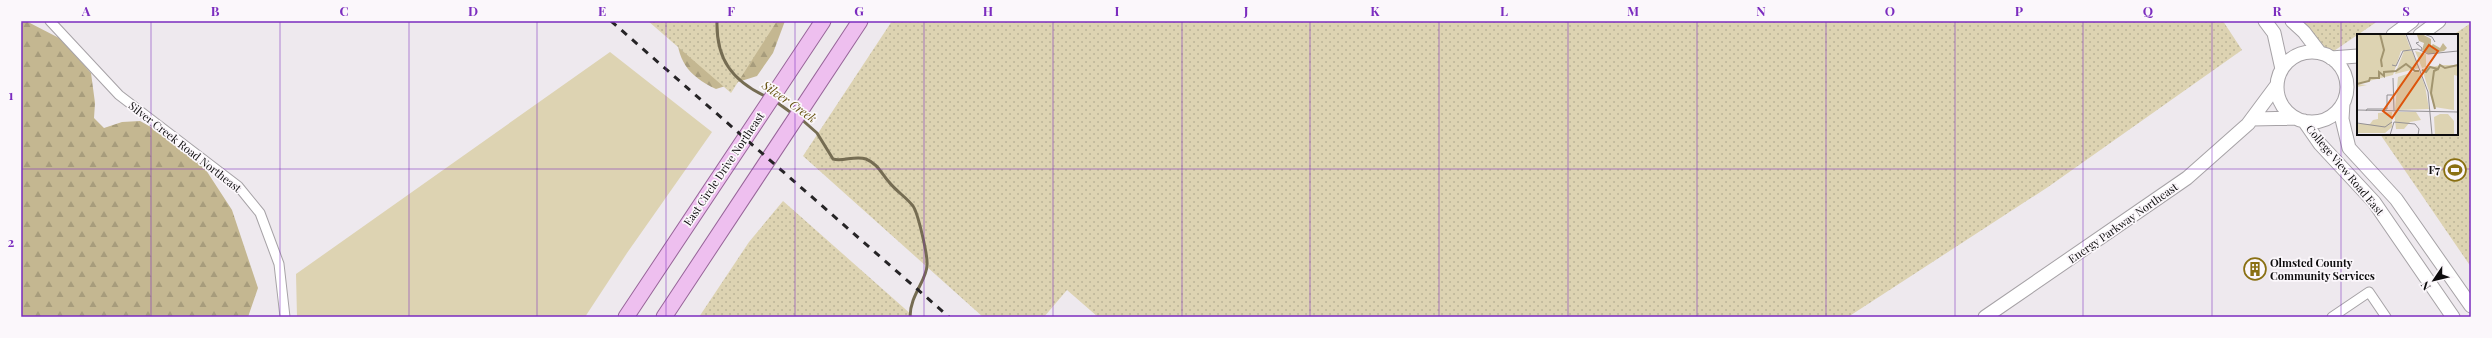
<svg xmlns="http://www.w3.org/2000/svg" width="2492" height="338" font-family="'Playfair Display',serif">
	<defs>
		<pattern id="forest-firs" width="22" height="20" patternUnits="userSpaceOnUse"><rect width="22" height="20" fill="#c4b791"/><path d="M5 1l3.5 6h-7zM16 11l3.5 6h-7z" fill="#a79c7c"/></pattern>
		<pattern id="park-dots" width="8" height="8" patternUnits="userSpaceOnUse"><rect width="8" height="8" fill="#ddd3b2"/><path d="M2 2h.1M6 6h.1" fill="none" stroke="#bcb498" stroke-width="1.8" stroke-linecap="round"/></pattern>
	</defs>
	<rect width="100%" height="100%" fill="#eee9ee"/>
	<path fill="#ddd3b2" d="M610,52l102,80 -85,121 -42,64h-288l-1,-43z"/>
	<path fill="url(#forest-firs)" d="M21,21h5l35,18 30,34 4,30 -1,15 10,10 18,-6 18,-1 20,11 44,35 28,43 26,78 -10,29h-227z
		M677,21h108l-12,32 -16,23 -41,13c-32,-15 -41,-33 -39,-68z"/>
	<path fill="url(#park-dots)" d="M648,21h129l-46,72z
		M892,21h1331l19,29 -194,137 -200,130h-750l-31,-27 -23,27h-61l-180,-161z
		M2301,21h77l-53,36z
		M2471,23v244l-91,-133h77v-99h-4z
		M783,201l121,107 10,9h-215l50,-75z"/>
	<g fill="none" stroke-linecap="round" stroke-linejoin="round">
		<path stroke="#756c52" stroke-width="3" d="M717,21c-1,38 15,60 50,76
			M775,101l18,13
			M800,118l17,15 16,26c10,3 22,-4 33,0 12,5 15,14 23,23 7,9 17,15 24,24 5,7 15,50 14,59 0,15 -17,30 -17,52"/>
		<g stroke="#a6a2a6" stroke-width="11">
			<path id="street" d="M50,21l69,74 119,91 22,27 19,51 6,53
				M2332,317l37,-25 17,25"/>
		</g>
		<g stroke="#a6a2a6" stroke-width="15">
			<path id="secondary" d="M2265,21l9,12 8,36
				M2292,21l12,11 16,21
				M2393,35l19,-14
				M2420,35l19,-14
				M2277 87a35 35 0 1 1 70 0a35 35 0 1 1-70 0Z
				M2331,58l27,-2
				M2343,103l-1,16 7,29 47,51 75,107
				M2252,119l43,-1
				M2304,121l16,23 54,58 79,115
				M1985,317l202,-139 61,-54 29,-39"/>
		</g>
		<g stroke="#976599" stroke-width="17">
			<path id="primary" d="M626,317l197,-296
				M664,317l196,-296"/>
		</g>
		<use href="#street" stroke="#fff" stroke-width="9"/>
		<use href="#secondary" stroke="#fff" stroke-width="13"/>
		<use href="#primary" stroke="#eebfef" stroke-width="15"/>
		<path stroke="#262426" stroke-width="3" stroke-dasharray="7 7" stroke-linecap="butt" d="M611,21l338,296"/>
	</g>
	<path fill="none" stroke="#7b2cbf" stroke-width="1" stroke-opacity="0.55" d="M151,21v296M280,21v296M409,21v296M537,21v296M666,21v296M795,21v296M924,21v296M1053,21v296M1182,21v296M1310,21v296M1439,21v296M1568,21v296M1697,21v296M1826,21v296M1955,21v296M2083,21v296M2212,21v296M2341,21v296M21,169h2450"/>
	<defs>
		<g id="stadium-ring" transform="scale(1.15)"><circle r="9.5" fill="#fbf7fb" stroke="#8a7012" stroke-width="1.5"/><path d="M0-5a6.5 5 0 1 0 0 10a6.5 5 0 1 0 0-10ZM-3.5-1.8h7v3.6h-7Z" fill="#8a7012"/></g>
		<g id="building-ring" transform="scale(1.15)"><circle r="9.5" fill="#fbf7fb" stroke="#8a7012" stroke-width="1.5"/><path d="M-4-6H4V6H1V3H-1V6H-4ZM-2.5-4.3h1.7v1.8h-1.7ZM.8-4.3h1.7v1.8H.8ZM-2.5-1h1.7V.8h-1.7ZM.8-1h1.7V.8H.8Z" fill="#8a7012"/></g>
	</defs>
	<g fill-rule="evenodd">
		<use href="#stadium-ring" x="2455" y="170"/>
		<use href="#building-ring" x="2255" y="269"/>
	</g>
	<g text-anchor="middle" stroke-width="3.5" stroke-linejoin="round" paint-order="stroke">
		<g font-size="11" fill="#0d0c0d" stroke="#fbf7fb">
			<text transform="translate(185 147) rotate(38)" y="4">Silver Creek Road Northeast</text>
			<text transform="translate(724 169) rotate(-56)" y="4">East Circle Drive Northeast</text>
			<text transform="translate(2345 170) rotate(50)" y="4">College View Road East</text>
			<text transform="translate(2123 223) rotate(-35)" y="4">Energy Parkway Northeast</text>
		</g>
		<g font-size="11" font-weight="bold" fill="#0d0c0d" stroke="#fbf7fb" text-anchor="end">
			<text x="2440" y="174">F7</text>
			<text x="2270" y="267" text-anchor="start">Olmsted County<tspan x="2270" dy="13">Community Services</tspan></text>
		</g>
		<g font-size="12" font-style="italic" fill="#63500c" stroke="#fbf7fb">
			<text transform="translate(789 102) rotate(35)" y="4">Silver Creek</text>
		</g>
	</g>
	<g transform="translate(2357 34)">
		<rect width="101" height="101" fill="#eee9ee"/>
		<path d="M58,17l11,3v13l-4,1zM83,80h8l6,7v14h-19l-1,-18z" fill="#ddd3b2"/>
		<path d="M65,0l9,5v7l2,-2 7,4 3,-5 4,5 -3,3 -15,3 -7,-4 2,-7 -5,-2 -2,-6z" fill="#c4b791"/>
		<path d="M0,0h48l6,16 -10,1 -8,24 -36,9 10,1 -10,2zM47,17h8l7,17 -24,6zM84,31h17v11l-4,-1v35l-20,-3 -12,-38zM62,36l6,16 4,23 -34,1 3,-33zM35,78v15l-7,6h-28v-9h13l3,-4 5,-1v-6zM37,78h22l5,8 -11,2 -6,7h-8z" fill="#ddd3b2"/>
		<path fill="none" stroke="#a29570" stroke-width="2" d="M23,0l4,16 -3,10 1,7M65,36l4,2 4,-5 8,2 2,-4 5,3 13,-3M0,50l12,-3 1,-3h9v-6l5,4v-4l12,-1 10,-7 9,7h4M78,75l-4,-16 3,-22 4,-2"/>
		<path fill="none" stroke="#949194" stroke-width="1" d="M49,0l22,58 4,43M67,0l8,3 3,5M62,8l-3,1 6,5 -1,2M35,31l4,1 7,-15 15,-2 10,5 30,-3M36,44l1,32M0,76l101,2M9,77l1,-2h20v-14h6M37,88l21,2 4,5 -1,6M0,89l28,4 7,-5M33,101l4,-13"/>
		<path fill="#dd550c" fill-opacity="0.15" stroke="#dd550c" stroke-width="2" d="M72,11l9,6 -46,67 -9,-7z"/>
		<rect width="101" height="101" fill="none" stroke="#0d0c0d" stroke-width="2"/>
	</g>
	<rect width="2492" height="338" fill="none" stroke="#fbf7fb" stroke-width="44"/>
	<g transform="translate(2434 280) rotate(235)" stroke="#fbf7fb" stroke-width="3" paint-order="stroke">
	<path d="M0-3L7 15L0 10L-7 15Z" fill="#0d0c0d"/>
	<text y="-6" font-size="11" font-weight="bold" text-anchor="middle" fill="#0d0c0d">N</text>
	</g>
	<rect x="22" y="22" width="2448" height="294" fill="none" stroke="#7b2cbf" stroke-width="1.5"/>
	<g font-size="13" text-anchor="middle" font-weight="bold" fill="#7b2cbf">
		<text x="86" y="16">A</text>
		<text x="215" y="16">B</text>
		<text x="344" y="16">C</text>
		<text x="473" y="16">D</text>
		<text x="602" y="16">E</text>
		<text x="731" y="16">F</text>
		<text x="859" y="16">G</text>
		<text x="988" y="16">H</text>
		<text x="1117" y="16">I</text>
		<text x="1246" y="16">J</text>
		<text x="1375" y="16">K</text>
		<text x="1504" y="16">L</text>
		<text x="1633" y="16">M</text>
		<text x="1761" y="16">N</text>
		<text x="1890" y="16">O</text>
		<text x="2019" y="16">P</text>
		<text x="2148" y="16">Q</text>
		<text x="2277" y="16">R</text>
		<text x="2406" y="16">S</text>
		<text x="11" y="100">1</text>
		<text x="11" y="247">2</text>
	</g>
</svg>
